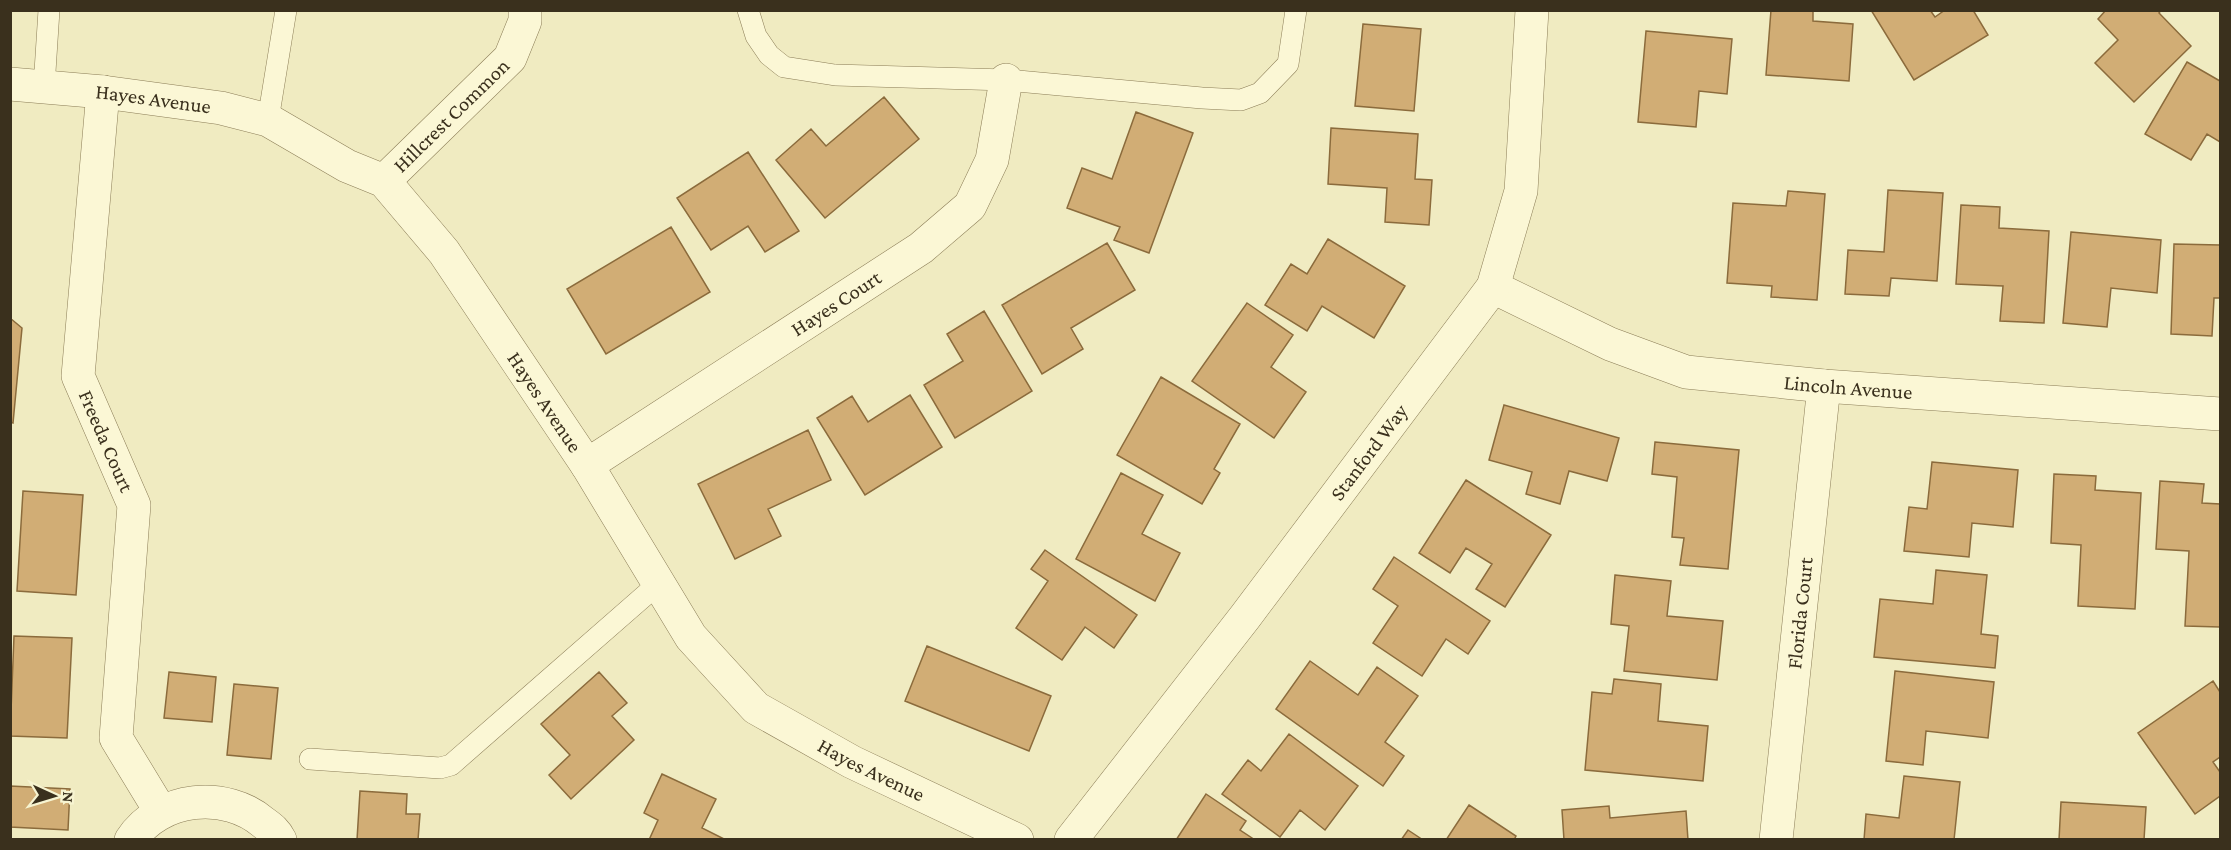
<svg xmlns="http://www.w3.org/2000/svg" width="2231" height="850" font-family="'Crimson Pro',serif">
	<rect width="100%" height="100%" fill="#f0ebc1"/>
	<path fill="#d1ad75" stroke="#8b6b3c" stroke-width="1.5" d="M1771,10h42v11l40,3 -4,57 -83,-6z
		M1871,10h59l5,7 10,-7h28l15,25 -74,45z
		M2106,10h55l-2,3 32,33 -57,56 -39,-39 23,-23 -20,-21z
		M1363,24l58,5 -7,82 -59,-5z
		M1646,31l86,8 -5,55 -28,-3 -3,36 -58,-5z
		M2187,62l33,19v61l-13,-8 -16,26 -46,-26z
		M884,97l35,42 -94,79 -49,-58 35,-31 15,17z
		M1136,112l57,21 -44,120 -35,-13 6,-13 -53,-19 15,-40 30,11z
		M1331,128l87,6 -3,45 17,1 -3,45 -44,-3 2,-34 -59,-4z
		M748,152l51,79 -34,21 -17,-26 -37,24 -34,-52z
		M1888,190l55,3 -6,88 -46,-3 -2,18 -44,-2 3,-44 36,2z
		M1788,191l37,3 -8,106 -46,-3 1,-11 -45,-3 6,-80 53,3z
		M1961,205l39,2 -1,21 50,3 -5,92 -44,-2 3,-35 -47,-2z
		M671,227l39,65 -104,62 -39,-65z
		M2071,232l90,8 -4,53 -46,-5 -4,39 -44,-4z
		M1328,239l77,47 -31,52 -52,-32 -15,25 -42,-26 26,-41 16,10z
		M1107,243l28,47 -64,38 12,21 -41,25 -40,-69z
		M2174,244l46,1v53h-6l-2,38 -41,-2z
		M1247,303l46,32 -22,32 35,25 -32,46 -82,-57z
		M984,311l48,80 -77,47 -31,-53 39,-24 -16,-27z
		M10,318l12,10 -9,95 -3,-1z
		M1161,377l79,47 -26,45 6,4 -18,31 -85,-49z
		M910,395l32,52 -77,48 -48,-77 35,-22 16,26z
		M1504,405l115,33 -12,43 -38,-10 -9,33 -34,-10 6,-22 -43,-12z
		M808,430l23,50 -63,29 13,27 -46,23 -37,-75z
		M1655,442l84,8 -11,119 -48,-4 4,-27 -12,-1 5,-60 -25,-3z
		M1932,462l86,8 -5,57 -41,-4 -3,34 -65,-6 5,-44 18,2z
		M1121,473l42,22 -21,39 38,19 -25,48 -79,-42z
		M2054,474l42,2 -1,14 46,3 -6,116 -57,-3 3,-61 -30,-2z
		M1466,480l85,55 -46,72 -29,-18 16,-25 -26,-16 -16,25 -31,-20z
		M2160,481l44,3 -2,19 18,1v123l-35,-1 4,-75 -33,-2z
		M23,491l60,4 -7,100 -59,-4z
		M1045,550l92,65 -23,33 -29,-21 -23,33 -46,-32 32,-47 -17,-12z
		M1394,557l96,64 -22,33 -22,-15 -24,37 -49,-33 25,-37 -25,-17z
		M1936,570l51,5 -6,59 17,2 -3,32 -121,-11 6,-58 53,5z
		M1615,575l56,6 -4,35 56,5 -6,59 -93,-9 5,-45 -18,-2z
		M14,636l58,2 -5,100 -57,-2z
		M927,646l124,50 -22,55 -124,-50z
		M1310,661l48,34 19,-28 41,29 -33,46 19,14 -21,30 -107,-77z
		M1895,671l99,11 -6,56 -62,-7 -3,34 -37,-4z
		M169,672l47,5 -4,45 -48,-4z
		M599,672l28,31 -15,13 22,24 -63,59 -22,-24 21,-20 -29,-31z
		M1614,679l47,5 -3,37 50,5 -5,55 -118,-11 7,-78 20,2z
		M2213,681l7,11v65l-7,5 7,10v24l-25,18 -57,-81z
		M234,684l44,4 -7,71 -44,-4z
		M1289,734l69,52 -33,44 -25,-20 -20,27 -58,-43 26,-34 13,11z
		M662,774l54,25 -14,29 24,12h-77l9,-20 -14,-7z
		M1904,776l56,6 -6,58h-90l2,-26 33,4z
		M10,786l60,3 -2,41 -58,-3z
		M360,791l47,3 -1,20h14l-2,26h-61z
		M1206,794l40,27 -6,9 15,10h-79z
		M2061,802l85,5 -2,33h-85z
		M1469,805l47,31 -2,4h-68z
		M1609,806l1,12 76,-7 2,29h-124l-2,-30z
		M1408,830l15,10h-22z"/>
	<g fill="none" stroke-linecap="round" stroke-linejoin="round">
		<g stroke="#8b7d57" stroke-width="22">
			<path id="lane" d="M748,10l8,26 13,19 15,12 51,8 171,5 196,18 39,2 19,-7 28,-29 8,-54
				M44,87l5,-77
				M268,120l18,-110
				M310,759l130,9 11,-3 207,-181"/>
		</g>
		<g stroke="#8b7d57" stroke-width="34">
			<g id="street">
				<path id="s1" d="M10,84l93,8 118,16 47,12 79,46 37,15 60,71 143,213 104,172 65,71 96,54 165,78"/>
				<path id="s2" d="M103,92l-25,284 56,129 -18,233 45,74"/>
				<path id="s3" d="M384,181l126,-123 15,-37v-11"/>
				<path id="s4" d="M1493,287l117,57 76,28 138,14 396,28"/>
				<path id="s5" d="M587,465l334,-217 49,-42 22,-46 14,-80"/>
				<path d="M131,840c29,-44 95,-50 133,-17 7,5 12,9 16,17"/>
				<path id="s6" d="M1071,840l174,-223 248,-330 28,-96 11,-181"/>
				<path id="s7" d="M1776,840l48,-454"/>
			</g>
		</g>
		<use href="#lane" stroke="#fbf7d5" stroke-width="21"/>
		<use href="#street" stroke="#fbf7d5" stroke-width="33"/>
	</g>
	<g text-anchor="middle" stroke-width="6" stroke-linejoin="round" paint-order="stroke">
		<g font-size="21" fill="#3a301d" stroke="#f7f4d1">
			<text dy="7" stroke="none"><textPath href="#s1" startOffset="144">Hayes Avenue</textPath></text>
			<text dy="7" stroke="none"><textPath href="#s3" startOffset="94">Hillcrest Common</textPath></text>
			<text dy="7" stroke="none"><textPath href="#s5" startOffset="297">Hayes Court</textPath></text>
			<text dy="7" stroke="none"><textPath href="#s4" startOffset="374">Lincoln Avenue</textPath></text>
			<text dy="7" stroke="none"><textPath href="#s1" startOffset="666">Hayes Avenue</textPath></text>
			<text dy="7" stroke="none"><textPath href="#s2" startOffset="356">Freeda Court</textPath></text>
			<text dy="7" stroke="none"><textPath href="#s6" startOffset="489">Stanford Way</textPath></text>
			<text dy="7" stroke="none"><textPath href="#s7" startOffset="228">Florida Court</textPath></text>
			<text dy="7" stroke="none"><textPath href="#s1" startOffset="1170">Hayes Avenue</textPath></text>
		</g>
	</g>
	<rect width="2231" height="850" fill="none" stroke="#3a301d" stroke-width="24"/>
	<g transform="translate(54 796) rotate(94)" stroke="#f7f4d1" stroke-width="4.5" paint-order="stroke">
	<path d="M0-4.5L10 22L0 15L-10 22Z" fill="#3a301d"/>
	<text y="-9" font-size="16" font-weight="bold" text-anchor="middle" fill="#3a301d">N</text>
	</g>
</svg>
